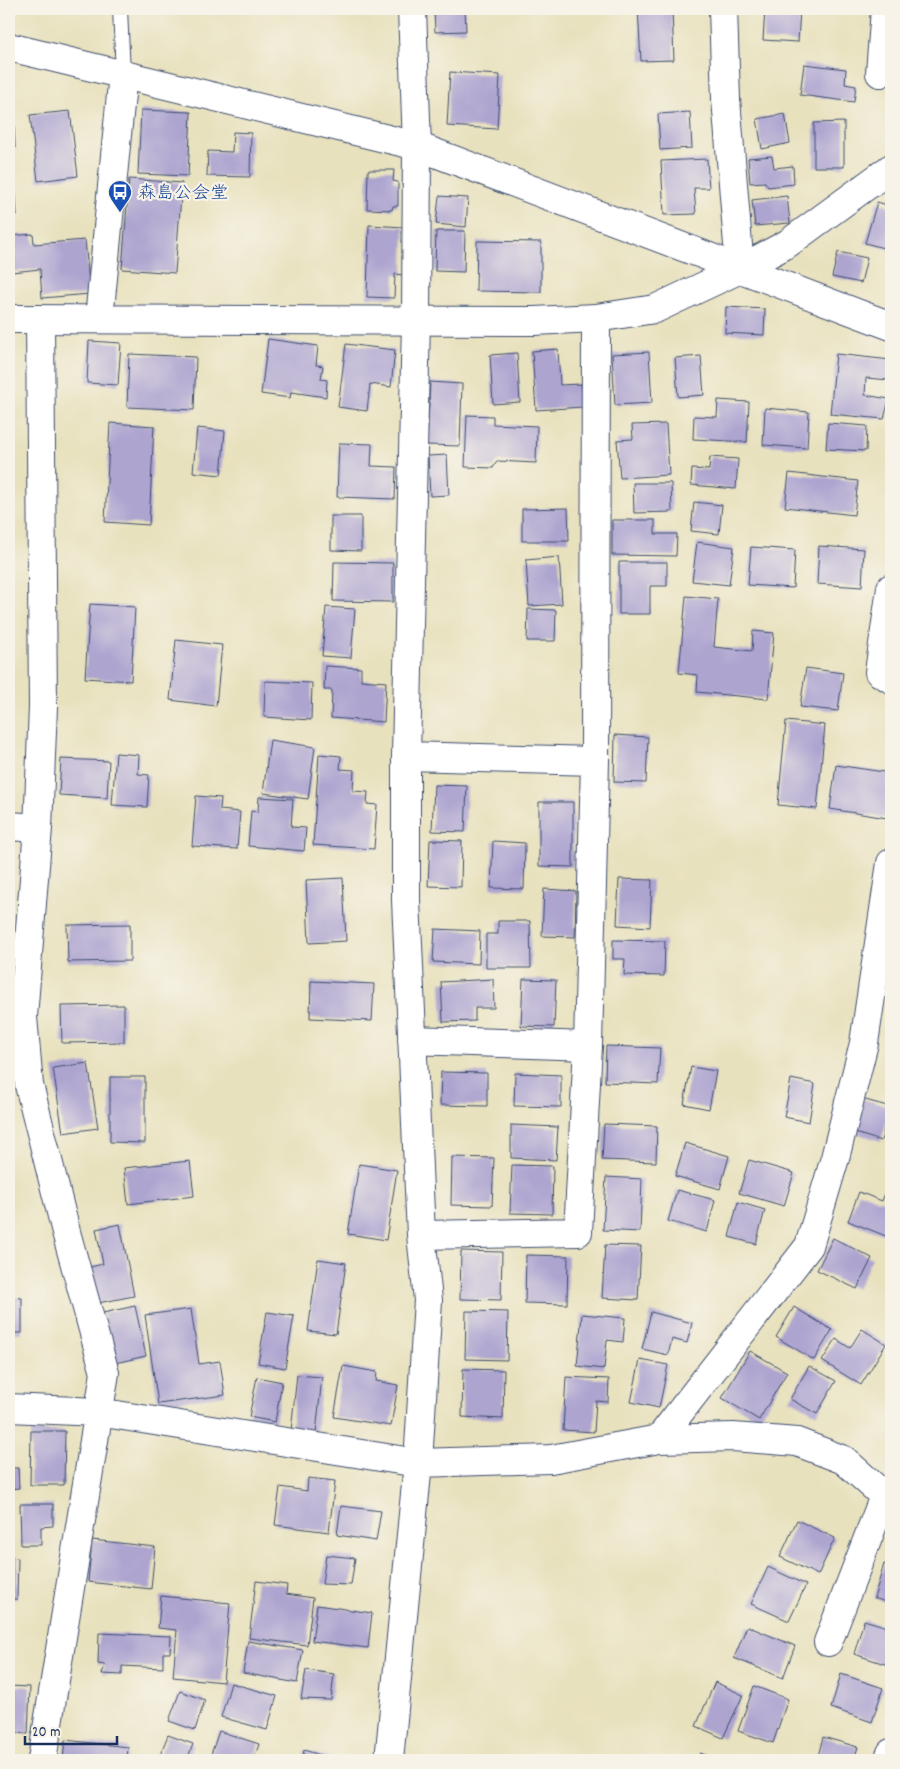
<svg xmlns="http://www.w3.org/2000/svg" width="900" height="1769" font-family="Dekko,'Klee One',sans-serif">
	<rect width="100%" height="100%" fill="#f7f3e8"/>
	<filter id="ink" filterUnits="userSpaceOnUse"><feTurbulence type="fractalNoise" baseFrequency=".02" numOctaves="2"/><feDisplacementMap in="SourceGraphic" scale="10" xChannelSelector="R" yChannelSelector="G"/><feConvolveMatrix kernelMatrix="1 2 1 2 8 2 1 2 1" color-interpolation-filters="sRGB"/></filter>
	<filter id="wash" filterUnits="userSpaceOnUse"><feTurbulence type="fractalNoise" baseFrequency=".0096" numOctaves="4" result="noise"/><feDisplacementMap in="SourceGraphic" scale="20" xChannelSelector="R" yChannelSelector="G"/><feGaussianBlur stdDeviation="1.12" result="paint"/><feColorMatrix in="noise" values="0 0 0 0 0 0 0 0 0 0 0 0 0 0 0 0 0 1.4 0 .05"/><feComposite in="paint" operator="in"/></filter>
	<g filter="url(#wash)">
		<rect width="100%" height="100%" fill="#e8e1bd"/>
		<g id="blocks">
			<path fill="#ada4d0" d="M434,9h31l1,22 -31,1z
				M638,9h34l2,51 -33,1z
				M765,9h35l-2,33 -35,-2z
				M804,64l42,5 -1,15 11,2 -2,16 -54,-7z
				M450,72l50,3 -3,54 -50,-3z
				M9,101h4l2,47h-6z
				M141,110l50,2 -3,64 -50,-2z
				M70,111l8,65 -40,5 -8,-66z
				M690,112l2,36 -32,2 -2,-36z
				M785,114l5,29 -28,6 -5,-30z
				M844,122v45h-30v-44z
				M233,132l18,1 -1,44 -43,-1 1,-25 24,1z
				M772,156l2,12 19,-2 1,18 -26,3 -3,-5 -15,1 -2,-25z
				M707,159l2,29h-15l2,26 -32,1 -3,-54z
				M9,168h5l3,47h-8z
				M368,170h26l-1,11 5,1v24h-5l-1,4 -25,-1z
				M129,179l53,4 -7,90 -53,-4z
				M439,196l29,2 -2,29 -30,-3z
				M787,196l3,27 -35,3 -3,-26z
				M877,202l14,4v44l-26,-7z
				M369,225l35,2 -1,48 -8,-1 -1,24 -27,-1z
				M436,231h29l-1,41 -29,-1z
				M33,234l1,10 51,-4 5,54 -48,4 -2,-29 -28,3 -3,-36z
				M477,241l64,1v50l-65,-1z
				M838,252l29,6 -6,25 -29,-6z
				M726,307l39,2 -1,26 -39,-2z
				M268,339l50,7 -2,19 7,1 -2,13 6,1 -1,17 -35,-5 -1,6 -29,-4z
				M89,341l32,2 -3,42 -31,-2z
				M346,344l49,6 -4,37 -21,-3 -3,27 -29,-4z
				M558,349l2,36 21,-1 2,23 -47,3 -4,-59z
				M649,352l3,51 -37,2 -3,-51z
				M517,353l3,49 -27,2 -3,-49z
				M129,354l67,3 -2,53 -67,-3z
				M836,354l55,6 -1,20 -24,-2 -1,17 24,4 -5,20 -54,-5z
				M701,356l3,39 -26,2 -3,-39z
				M430,382l32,2 -2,62 -33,-1z
				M718,400l31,2 -2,40 -54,-3 1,-23 23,1z
				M765,408l44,4 -2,36 -44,-3z
				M467,415l26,1v8l44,2 -1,37 -39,-2 -4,7 -28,-1z
				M110,423l44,3 -5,99 -44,-3z
				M828,423l39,3 -1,25 -40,-2z
				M666,424l3,51 -49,3 -3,-38 16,-1 -1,-14z
				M197,428l28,3 -4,44 -28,-3z
				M339,443l33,1 -1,22 25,1 -1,32 -58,-2z
				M447,455l2,40 -19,1 -2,-40z
				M710,457l28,2 -2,30 -45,-4 1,-16 17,1z
				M789,473l69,8 -4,34 -69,-8z
				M633,483h38l1,29 -38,1z
				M694,502l28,3 -3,29 -28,-3z
				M568,508l1,33h-47v-32z
				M331,516h30v35l-30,-1z
				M612,520h43v14h22l-1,22 -64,-1z
				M697,542l37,5 -5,38 -37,-4z
				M819,546l45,3 -2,38 -45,-3z
				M751,547l44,3 -2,38 -45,-3z
				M559,557l3,47 -33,2 -3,-46z
				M334,562l59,1v39l-60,-1z
				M619,562h48v24h-17v28h-31z
				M686,596l32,3 -4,48 38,4 1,-20 21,2 -6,66 -71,-7 1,-17 -19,-2z
				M90,604l45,3 -4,74 -46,-3z
				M326,607l29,2 -4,49 -29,-2z
				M528,609l28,1 -1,31h-28z
				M176,640l46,5 -6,61 -46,-6z
				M325,666l36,2v12l25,2 -2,40 -53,-4 1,-28h-8z
				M806,668l37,5 -5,38 -38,-4z
				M265,681l47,2 -1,37 -47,-3z
				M786,721l39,4 -8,84 -39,-4z
				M615,735l33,2 -2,46 -32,-1z
				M270,740l45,7 -7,52 -45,-6z
				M116,753l23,2 -1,19 11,1 -2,32 -35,-2z
				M319,754l22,2 -1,13 14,1 -1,21 15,1 -1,12 10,1 -3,44 -61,-4z
				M61,759l48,2 -2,37 -48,-3z
				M836,765l55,8v16l-4,29 -57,-9z
				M434,785l33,1 -2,46 -33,-1z
				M196,796l25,2 -1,12 20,2 -3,37 -45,-3z
				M259,797l34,2 -2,28 15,1 -2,23 -56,-5 3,-35 7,1z
				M539,802h34v65l-34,-1z
				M430,840l32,1 -1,46 -33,-1z
				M493,841l32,2 -1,46 -33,-1z
				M343,878l3,63 -37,2 -3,-63z
				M619,879l33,1 -2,47 -33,-2z
				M544,889l32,2 -1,46 -33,-1z
				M498,921h32l1,47h-45v-34h12z
				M130,924v37l-62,1 -1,-37z
				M435,929l45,2 -1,33 -46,-2z
				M613,940l52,1 -1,35 -40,-1 1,-16h-12z
				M493,979l1,29h-19v13l-32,1 -2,-40z
				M523,979l33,1 -2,47 -33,-1z
				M311,981l63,3 -2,37 -62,-3z
				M124,1005v37l-62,1 -1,-37z
				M606,1046l54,2 -2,36 -53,-2z
				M88,1063l10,65 -35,5 -10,-65z
				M691,1067l25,4 -7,38 -25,-5z
				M441,1072l46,1v33l-47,-1z
				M515,1073l46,2v32l-47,-1z
				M110,1077h35v66l-35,-1z
				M791,1079l24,5 -6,38 -25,-5z
				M858,1098l33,9 -10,34 -32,-10z
				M604,1124l53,2 -1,36 -54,-2z
				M511,1125l47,2 -2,33 -45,-2z
				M685,1143l44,13 -9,33 -45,-13z
				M452,1157l42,1 -2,48 -41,-1z
				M749,1160l45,13 -10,33 -45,-13z
				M190,1161l4,35 -66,8 -4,-36z
				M359,1164l38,6 -11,70 -38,-6z
				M512,1165l41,1 -1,48 -42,-1z
				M606,1177l36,2 -2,53 -37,-2z
				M677,1190l38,10 -8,32 -39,-11z
				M886,1191l5,2v45l-43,-17 11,-29 23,9z
				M738,1202l27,8 -9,34 -27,-7z
				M120,1224l14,72 -36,7 -8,-36 13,-3 -7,-35z
				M833,1238l39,20 -15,31 -40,-19z
				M605,1245l36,1 -3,54 -36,-2z
				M461,1251l41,1 -1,48 -41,-1z
				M526,1255l42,1 -1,48 -42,-1z
				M318,1259l28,4 -10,71 -28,-3z
				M9,1297l13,1v35h-13z
				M135,1306l11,50 -31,7 -12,-50z
				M794,1307l38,23 -18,30 -38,-23z
				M191,1309l8,55 21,-3 5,34 -67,9 -13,-89z
				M466,1311l42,1 -1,48 -42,-1z
				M267,1312l27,4 -9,52 -27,-5z
				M651,1312l41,11 -5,20 -15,-4 -4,16 -26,-6z
				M582,1314l43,4 -2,24 -16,-2 -3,29 -27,-3z
				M862,1329l24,15 -25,41 -39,-24 14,-22 14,9z
				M750,1351l37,21 -28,48 -37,-22z
				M640,1360l28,5 -9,43 -28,-6z
				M343,1366l34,6 -1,9 22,4 -7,41 -57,-9z
				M809,1366l27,15 -19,33 -27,-15z
				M463,1369l41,1 -1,49 -41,-2z
				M297,1375l25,2 -6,56 -25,-2z
				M257,1377l25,5 -7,40 -26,-5z
				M566,1377l43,2 -1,23 -12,-1 -2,31 -31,-2z
				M31,1431h34l-1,54h-34z
				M9,1448h1l1,20h7l1,20 -10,1z
				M308,1478l27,3 -6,51 -54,-7 5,-38 27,4z
				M20,1504h33v22l-12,1v18h-20z
				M341,1506l40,5 -5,30 -39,-6z
				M797,1520l38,18 -17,37 -38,-18z
				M92,1540l63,7 -4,42 -63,-7z
				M326,1555l29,3 -4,27 -29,-1z
				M9,1557l9,1 -1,41h-8z
				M884,1564l7,2v38l-17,-6z
				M768,1567l38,18 -17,36 -38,-17z
				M256,1581l31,4 -1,9 27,4 -6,47 -58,-7z
				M161,1596l69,7 -7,79 -50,-5 4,-47 -19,-2z
				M317,1605l55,8 -4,35 -56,-7z
				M864,1620l27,8v38l-37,-12z
				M747,1626l48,20 -12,32 -49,-20z
				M99,1633l72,3 -1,17h-7v15l-41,-2v9l-20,-1 3,-9 -7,-1z
				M248,1641l55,9 -6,33 -54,-10z
				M306,1670l28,4 -3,26 -30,-1z
				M841,1674l42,14 -11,34 -41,-14z
				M715,1682l28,13 -20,43 -27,-12z
				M231,1683l46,13 -10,34 -46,-13z
				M9,1686l21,1 -2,47 -19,-2z
				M754,1686l34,13 -15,44 -35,-12z
				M180,1691l25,9 -10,30 -26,-9z
				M219,1731l40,13 -5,16h-45z
				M168,1735l25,9 -6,16h-29z
				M823,1737l35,10 -4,13h-37z
				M65,1740l63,7 -1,13h-64z
				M304,1750l32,10h-34z
				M700,1753l20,7h-22z"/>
		</g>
	</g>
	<g filter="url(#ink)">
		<use href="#blocks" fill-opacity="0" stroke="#3a4a6c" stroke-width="1"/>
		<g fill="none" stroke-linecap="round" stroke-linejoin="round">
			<g stroke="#3a4a6c" stroke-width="16">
				<path id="service" d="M120,9l3,65"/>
			</g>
			<g stroke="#3a4a6c" stroke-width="30">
				<path id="minor" d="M723,9l3,90 14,170 47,-25 104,-76
					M880,73l5,-64
					M40,319l3,388 -5,121 -15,189 6,68 37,147 39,141 -63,387
					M99,319l24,-245
					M891,588l-12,84 12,7
					M406,756l189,5
					M9,826l29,2
					M412,1040l176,6
					M421,1235l157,-3 10,-186 7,-285 1,-443
					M9,1408l89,4 320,51 133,-4 108,-20 74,-2 64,5 47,18 47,42
					M659,1439l150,-193 26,-88 29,-115 27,-180
					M828,1642l56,-146
					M389,1760l29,-297 10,-163 -7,-65 -15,-335v-144l10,-435 1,-175 -5,-137
					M888,1760l3,-7"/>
			</g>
			<g stroke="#3a4a6c" stroke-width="30">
				<path id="tertiary" d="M9,47l408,99 474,180
					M9,319l525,2 62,-3 59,-9 85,-40"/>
			</g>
			<use href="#service" stroke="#fff" stroke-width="14"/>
			<use href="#minor" stroke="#fff" stroke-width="28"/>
			<use href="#tertiary" stroke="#fff" stroke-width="28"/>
		</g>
	</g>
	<defs>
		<g id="bus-pin" transform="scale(1.25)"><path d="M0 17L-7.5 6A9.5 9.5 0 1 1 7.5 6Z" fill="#1a4fb4" stroke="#f7f3e8"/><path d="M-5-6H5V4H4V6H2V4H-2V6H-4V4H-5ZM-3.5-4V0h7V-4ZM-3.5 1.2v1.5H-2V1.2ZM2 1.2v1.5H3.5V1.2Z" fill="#fff"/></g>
	</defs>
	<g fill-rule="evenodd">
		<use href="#bus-pin" x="120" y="192"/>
	</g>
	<g text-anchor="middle" stroke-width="4.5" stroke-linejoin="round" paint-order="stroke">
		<g font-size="18" fill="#164399" stroke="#f7f3e8" text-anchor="start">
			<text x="138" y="198">森島公会堂</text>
		</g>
	</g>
	<rect width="900" height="1769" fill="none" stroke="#f7f3e8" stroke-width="30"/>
	<path d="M25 1736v8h92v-8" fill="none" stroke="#1b2f5e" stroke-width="2.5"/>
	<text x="32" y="1736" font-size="15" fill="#1b2f5e" stroke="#f7f3e8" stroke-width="4" paint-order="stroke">20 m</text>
</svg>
